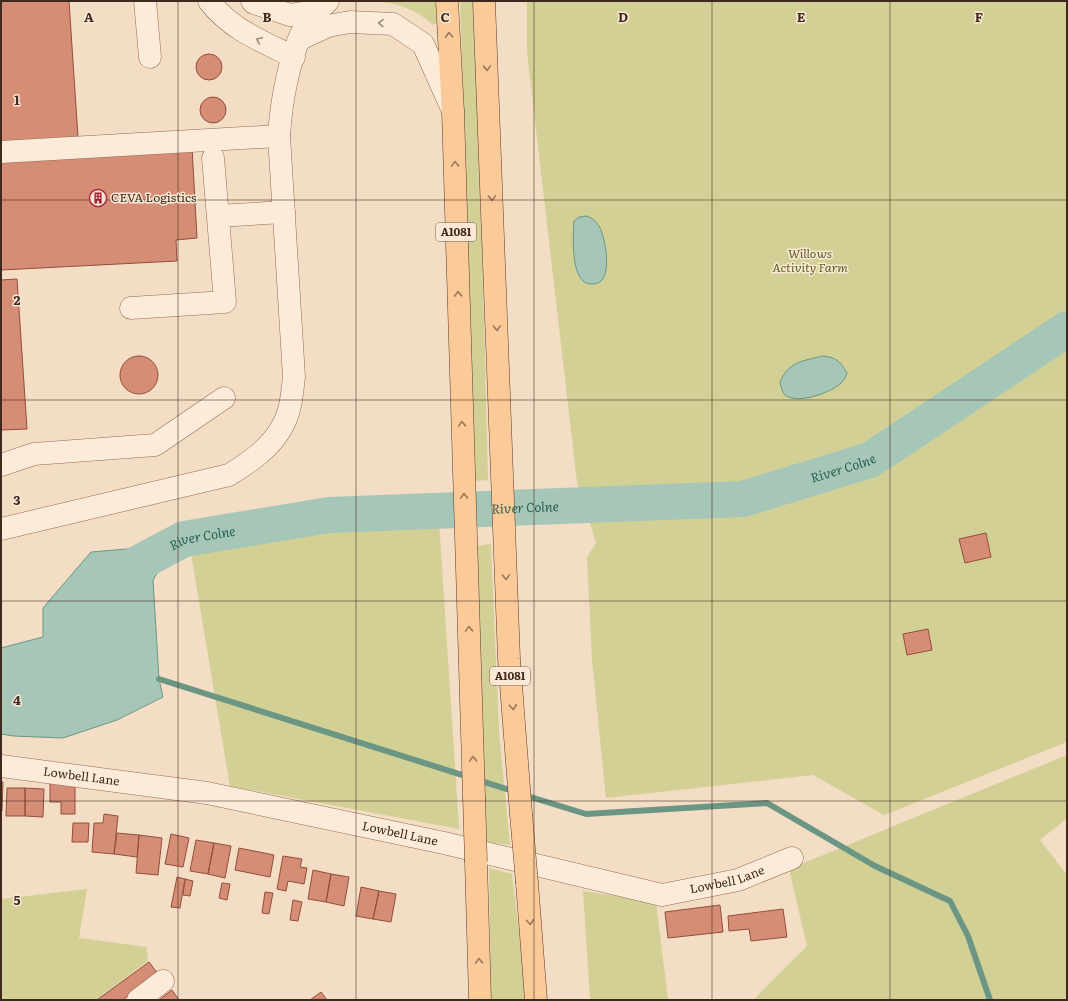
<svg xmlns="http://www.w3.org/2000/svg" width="1068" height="1001" font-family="Literata,serif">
	<rect width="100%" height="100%" fill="#f3ddc4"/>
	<path fill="#d3d096" d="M370,1h67v22l-4,2c-18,-17 -39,-23 -63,-24z
		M460,1h16l12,479 -13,1z
		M527,1h540v741l-183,73 -71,-40 -207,23 -14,-139 -5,-102 9,-14 -19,-61 -50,-430z
		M396,520h43l20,309 -229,-43 -40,-238 93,-22z
		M491,544l8,188 11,113 -24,-3 -9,-296z
		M1067,755v63l-27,22 27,35v125h-310l-2,-2 52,-52 -18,-77z
		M489,868l23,6 15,126h-36z
		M87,889l-8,49 68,9 1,14 -52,39h-95v-101z
		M583,891l73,11 12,98h-78z"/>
	<path fill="#a6c6b7" stroke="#6b9684" d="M587,216c5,2 10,6 12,10 6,10 12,44 3,54 -3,3 -6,4 -11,4 -21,0 -18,-49 -17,-63l5,-4z
		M822,356c14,1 18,5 25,17 -1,2 -2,6 -4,8 -9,11 -47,25 -59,13 -2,-3 -3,-8 -4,-12 8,-20 23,-21 42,-26z
		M174,545l-21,35 6,99 4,18 -46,23 -54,18 -50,-2 -12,-2v-86l42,-11v-29l48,-56z"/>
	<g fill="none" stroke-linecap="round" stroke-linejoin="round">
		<path stroke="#6b9684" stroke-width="6" d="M159,679l357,113
			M524,795l62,19 181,-11 108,63 75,35 18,35 22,64"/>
		<path stroke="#a6c6b7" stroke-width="36" id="s1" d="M131,567l53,-28 145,-24 414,-16 127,-39 197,-131"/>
	</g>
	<path fill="#d68d75" stroke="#934e3a" d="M1,1h68l9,136 -77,5z
		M196 67a13 13 0 1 1 26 0a13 13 0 1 1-26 0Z
		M200 110a13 13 0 1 1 26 0a13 13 0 1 1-26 0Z
		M192,147l5,91 -21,2 1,21 -176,9v-113z
		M17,279l10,150 -26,1v-150z
		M120 375a19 19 0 1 1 38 0a19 19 0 1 1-38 0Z
		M986,533l5,24 -26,6 -6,-24z
		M928,629l4,21 -25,5 -4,-21z
		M50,780h25v34h-14v-12h-11z
		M1,782h2l-1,29h-1z
		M7,788h18v28h-19z
		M25,788l19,1 -1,28 -18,-1z
		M104,814l14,2 -4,38 -22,-2 2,-29h9z
		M73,823h16l-1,19h-16z
		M117,833l22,2 -2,22 -23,-3z
		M171,834l18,4 -6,29 -18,-3z
		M139,835l23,3 -4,37 -22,-2z
		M196,840l18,3 -6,31 -18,-3z
		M214,843l17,3 -6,32 -17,-4z
		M239,848l35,7 -4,22 -35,-7z
		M283,856l19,3 -2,8 7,1 -3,16 -16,-3 -2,10 -9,-2z
		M313,870l18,4 -5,28 -18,-3z
		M331,874l18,3 -5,29 -18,-4z
		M177,877l8,2 -5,29 -9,-1z
		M185,879l8,2 -3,15 -7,-1z
		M222,883l8,1 -3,16 -8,-2z
		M361,887l18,4 -6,28 -17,-3z
		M379,891l17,3 -5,28 -18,-3z
		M265,892l8,1 -4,21 -7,-1z
		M293,900l9,2 -4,19 -8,-1z
		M720,905l3,27 -55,6 -3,-26z
		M783,909l4,28 -36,4 -2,-12 -20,2 -1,-15z
		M149,962l9,12 -36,26h-25z
		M172,990l7,10h-20z
		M321,992l6,8h-17z"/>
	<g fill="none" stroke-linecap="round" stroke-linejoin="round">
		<g stroke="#916c57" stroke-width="23">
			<g id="minor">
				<path d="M145,1l5,56"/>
				<path d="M209,1c21,28 54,41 85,56"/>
				<path d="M252,1l2,2 36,12 28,-4"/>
				<path d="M300,39l28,-13 22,-4 43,2 30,20 30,67"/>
				<path d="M1,152l278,-16"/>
				<path d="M218,216l66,-4"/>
				<path d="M131,308l94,-6 -12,-144"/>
				<path d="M1,465l33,-11 121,-9 69,-47"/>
				<path d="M1,529l228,-54c21,-13 43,-28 54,-50 8,-14 9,-32 11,-48l-15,-241c2,-33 10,-80 26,-110 5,-9 15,-17 23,-25"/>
				<path id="s2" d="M1,766l206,27 237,50 218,52 76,-15 54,-22"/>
				<path d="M138,1000l25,-19"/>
			</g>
		</g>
		<g stroke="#5e3b2c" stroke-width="23">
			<path id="major" d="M447,1l6,111 21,685
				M484,1l25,658 12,155
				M476,862l4,138
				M527,883l9,117"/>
		</g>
		<use href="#minor" stroke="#fcebd8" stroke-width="22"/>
		<use href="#major" stroke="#faca98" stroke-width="22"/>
		<g stroke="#5e3b2c" stroke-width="23" stroke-linecap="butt">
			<path id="major-bridge" d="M474,797l2,65
				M521,814l6,69"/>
		</g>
		<use href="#major-bridge" stroke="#faca98" stroke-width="22"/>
	</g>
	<defs><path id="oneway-chevron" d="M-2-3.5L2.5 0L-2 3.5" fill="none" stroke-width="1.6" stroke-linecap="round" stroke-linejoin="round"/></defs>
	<g stroke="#9e8a7a">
		<use href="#oneway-chevron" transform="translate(381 23) rotate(-178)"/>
		<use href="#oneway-chevron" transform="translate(259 40) rotate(-155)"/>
	</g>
	<g stroke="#9c795a">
		<use href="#oneway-chevron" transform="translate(449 35) rotate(-93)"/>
		<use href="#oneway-chevron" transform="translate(487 68) rotate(88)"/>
		<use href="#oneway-chevron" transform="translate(455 164) rotate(-92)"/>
		<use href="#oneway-chevron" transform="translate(492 198) rotate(88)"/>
		<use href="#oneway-chevron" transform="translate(458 294) rotate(-92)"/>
		<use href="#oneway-chevron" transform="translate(497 328) rotate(88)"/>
		<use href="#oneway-chevron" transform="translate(462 424) rotate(-92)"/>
		<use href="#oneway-chevron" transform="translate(464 496) rotate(-92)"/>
		<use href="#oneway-chevron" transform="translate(506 577) rotate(88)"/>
		<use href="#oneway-chevron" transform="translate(469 629) rotate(-92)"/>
		<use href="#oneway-chevron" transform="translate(513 707) rotate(85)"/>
		<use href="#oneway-chevron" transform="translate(473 759) rotate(-92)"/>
		<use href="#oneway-chevron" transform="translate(530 922) rotate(85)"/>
		<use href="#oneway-chevron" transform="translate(479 961) rotate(-92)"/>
	</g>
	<path fill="none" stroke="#3f281d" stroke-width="1" stroke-opacity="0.55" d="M178,1v999M356,1v999M534,1v999M712,1v999M890,1v999M1,200h1066M1,400h1066M1,601h1066M1,801h1066"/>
	<defs>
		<g id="building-ring" transform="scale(0.9)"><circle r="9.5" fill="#fae8d4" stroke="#a72038" stroke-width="1.5"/><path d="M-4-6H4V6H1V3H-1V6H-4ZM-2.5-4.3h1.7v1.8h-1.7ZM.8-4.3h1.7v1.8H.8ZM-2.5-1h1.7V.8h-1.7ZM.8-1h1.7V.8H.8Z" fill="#a72038"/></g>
	</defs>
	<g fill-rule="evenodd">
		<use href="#building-ring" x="98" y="198"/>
	</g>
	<g text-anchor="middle" stroke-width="3" stroke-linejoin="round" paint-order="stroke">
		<g fill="#fae8d4" stroke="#776254" stroke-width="1">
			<rect x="436" y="223" width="40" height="18" rx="3"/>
			<rect x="490" y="667" width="40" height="18" rx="3"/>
		</g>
		<g font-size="11" font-weight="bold" fill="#3f281d">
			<text x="456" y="236">A1081</text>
			<text x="510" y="680">A1081</text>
		</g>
		<g font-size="12" fill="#3f281d" stroke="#fae8d4" text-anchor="start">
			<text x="111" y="202">CEVA Logistics</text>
		</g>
		<g font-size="12" font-style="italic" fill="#595e21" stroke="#fae8d4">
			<text x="810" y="258">Willows<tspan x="810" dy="14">Activity Farm</tspan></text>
		</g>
		<g font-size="12" fill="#3f281d" stroke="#fae8d4">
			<text dy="4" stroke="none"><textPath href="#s2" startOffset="81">Lowbell Lane</textPath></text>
			<text dy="4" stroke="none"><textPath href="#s2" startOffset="405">Lowbell Lane</textPath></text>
			<text dy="4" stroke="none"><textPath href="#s2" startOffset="741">Lowbell Lane</textPath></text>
		</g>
		<g font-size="13" font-style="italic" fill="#2b6053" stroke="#fae8d4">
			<text dy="5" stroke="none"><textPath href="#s1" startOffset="726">River Colne</textPath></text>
			<text dy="5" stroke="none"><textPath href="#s1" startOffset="403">River Colne</textPath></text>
			<text dy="5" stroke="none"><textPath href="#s1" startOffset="78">River Colne</textPath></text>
		</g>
	</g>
	<g font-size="13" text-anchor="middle" font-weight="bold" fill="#3f281d" stroke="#fae8d4" stroke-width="3" stroke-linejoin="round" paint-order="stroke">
		<text x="89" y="22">A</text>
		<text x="267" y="22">B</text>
		<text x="445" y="22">C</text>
		<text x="623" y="22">D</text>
		<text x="801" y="22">E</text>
		<text x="979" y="22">F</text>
		<text x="17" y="105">1</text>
		<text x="17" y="305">2</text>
		<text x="17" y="505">3</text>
		<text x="17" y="705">4</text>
		<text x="17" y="905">5</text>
	</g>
	<rect width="1068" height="1001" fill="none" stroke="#3f281d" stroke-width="4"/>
</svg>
